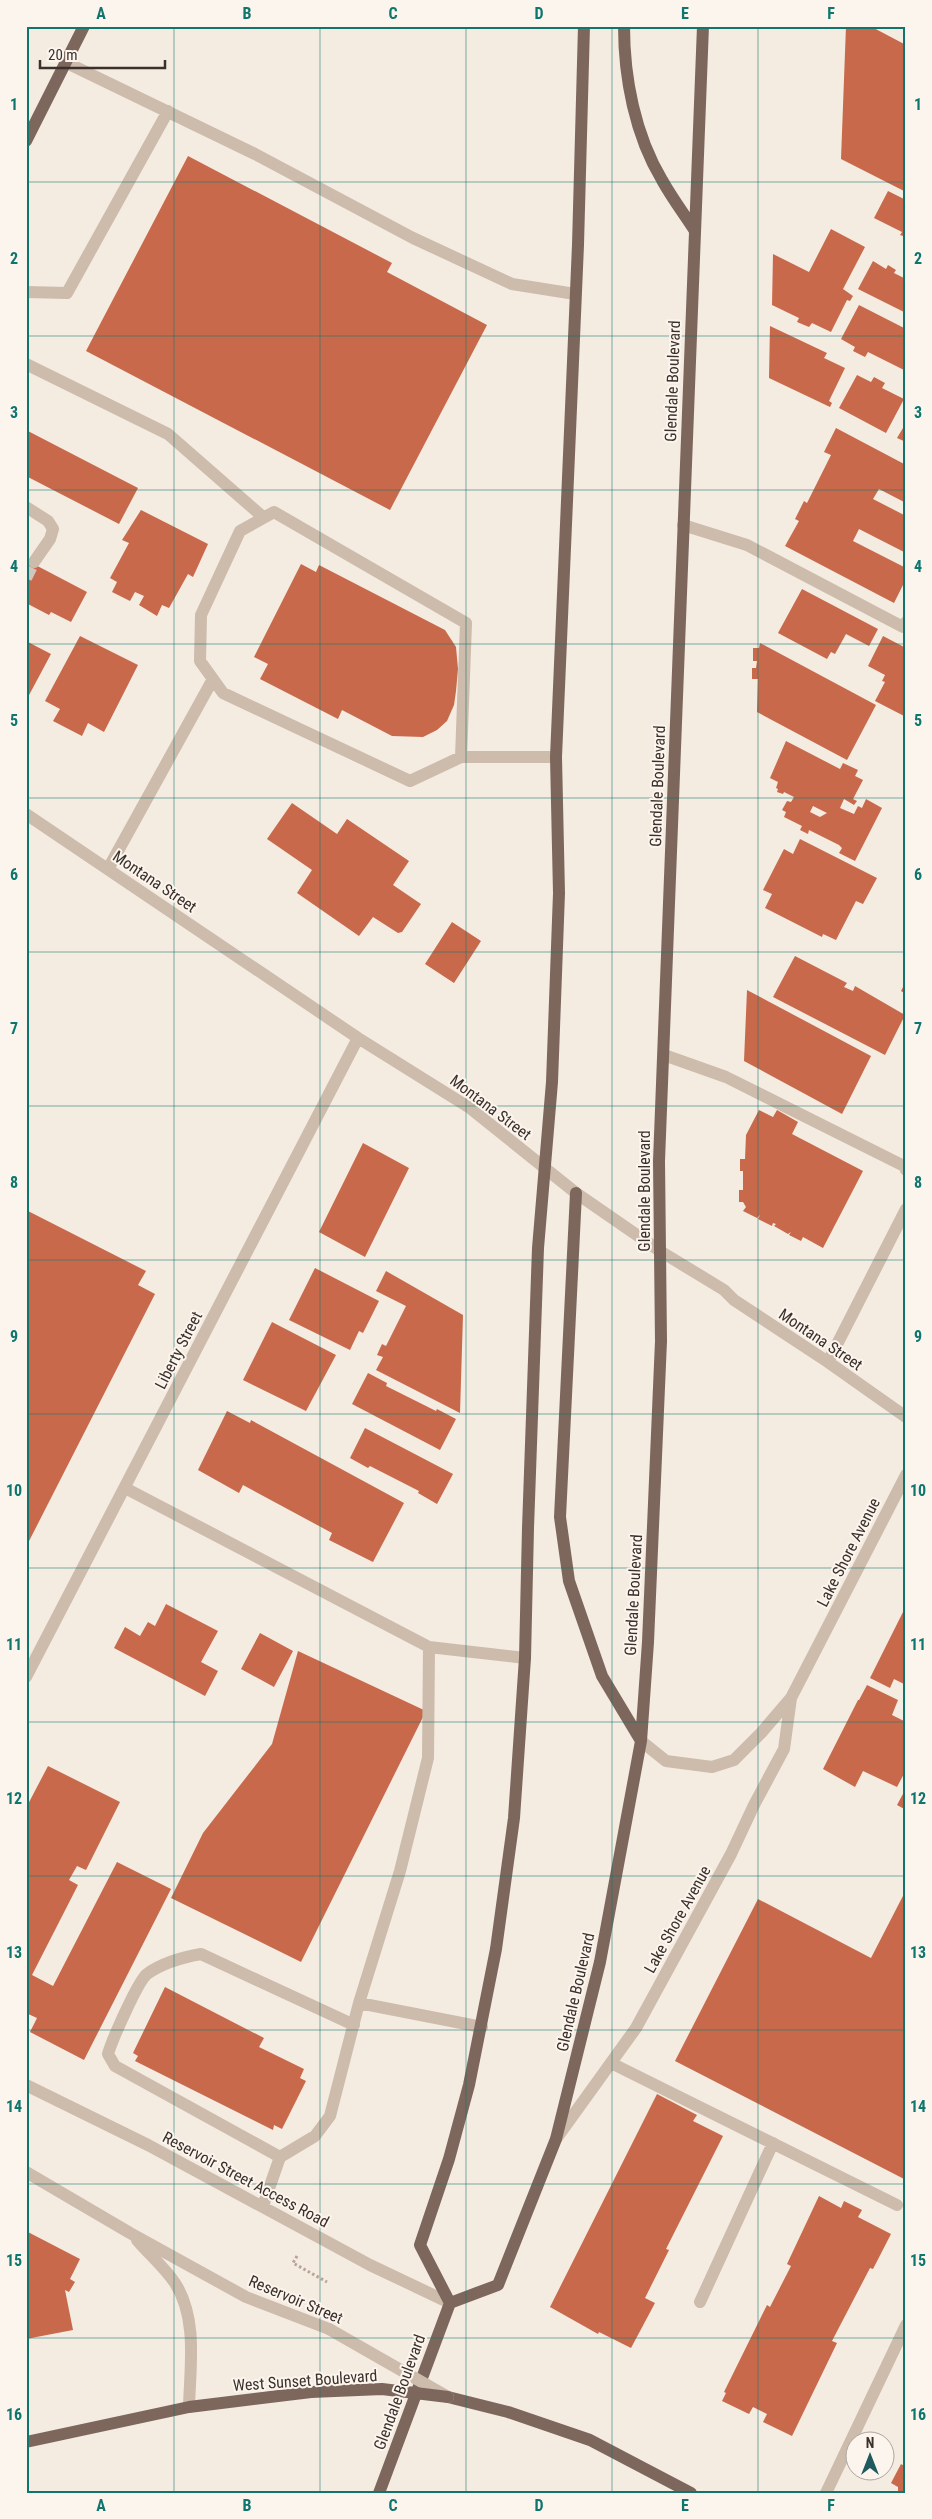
<svg xmlns="http://www.w3.org/2000/svg" width="932" height="2519" font-family="'Roboto Condensed',sans-serif">
	<rect width="100%" height="100%" fill="#f4ebe1"/>
	<path fill="#c8694b" fill-rule="evenodd" d="M846,26h24l36,19v147l-65,-33z
		M188,156l204,107 -5,9 100,53 -97,185 -304,-159z
		M888,191l18,9v37l-6,-2 2,-3 -28,-14z
		M831,229l34,18 -22,42 10,7 -3,5 -3,-1 -16,32 -19,-9 -3,4 -12,-5 2,-4 -27,-13 1,-51 36,18z
		M873,261l13,8 2,-4 8,5 -2,3 12,6v34l-48,-24z
		M859,305l47,24v42l-38,-19 -3,5 -12,-6 2,-4 -14,-8z
		M770,326l57,27 -3,5 21,10 -16,33 3,2 -2,4 -61,-29z
		M857,375l14,7 3,-5 11,6 -3,5 22,11 -18,34 -47,-25z
		M906,423v19l-9,-4z
		M836,428l70,37v38l-27,-14 -6,10 33,17v37l-47,-24 -6,12 53,27v11l-12,24 -109,-57 14,-25 -4,-2 9,-18 3,2 24,-48 -7,-3z
		M26,430l112,58 -19,36 -93,-48z
		M141,510l67,34 -15,33 -5,-3 -19,34 -7,-3 -5,11 -18,-11 5,-9 -9,-4 -5,9 -18,-9 5,-10 -7,-4 19,-35 -7,-3z
		M26,560l61,32 -16,30 -20,-10 -2,3 -23,-12z
		M301,564l15,8 3,-7 126,65 11,17 2,22 -2,22 -2,14 -7,16 -10,9 -14,7 -31,-1 -50,-26 -4,9 -78,-40 8,-15 -14,-7z
		M802,589l76,40 -9,17 -23,-12 -11,20 -4,-2 -4,7 -49,-26z
		M80,636l58,29 -34,67 -16,-9 -6,13 -29,-15 7,-12 -15,-8z
		M883,636l23,12v69l-31,-16 10,-19 -3,-1 3,-6 -17,-9z
		M26,641l25,13 -23,43 -2,-1z
		M760,643l116,62 -29,55 -90,-48 1,-33h-6v-11h4l1,-7h-4v-13h6z
		M786,741l54,28 3,-6 15,7 -3,6 8,4 -10,19 4,2 -3,4 -10,-6 -4,9 14,6 4,-8 4,2 4,-9 16,9 -27,53 -16,-8 3,-5 -3,-3 -30,-15 -1,4 -8,-4 2,-4 -18,-9 2,-5 -4,-2 5,-9 4,1 3,-5 -10,-5 -1,2 -6,-2 1,-3 -2,-1 2,-6 -8,-4zM813,806l14,7 -7,4 -10,-5z
		M292,803l45,31 10,-15 62,42 -16,24 28,19 -19,28 -4,1 -25,-16 -14,19 -62,-43 15,-23 -45,-31z
		M800,839l77,39 -14,26 -7,-3 -20,39 -13,-6 -1,3 -57,-29 7,-14 -9,-4 21,-41 9,5z
		M452,922l29,19 -27,42 -29,-19z
		M795,956l52,27 -3,4 9,4 2,-5 50,29 -20,40 -112,-58z
		M906,981v13l-5,-3z
		M747,990l124,66 -29,58 -98,-53z
		M759,1110l14,7 4,-7 21,12 -6,12 71,37 -40,77 -20,-11 -2,4 -12,-6 2,-3 -3,2 -14,-8 2,-2 -3,-1 -1,3 -14,-7 2,-4 -3,3 -14,-7 3,-4 -3,-5h-4v-12h4v-19h-3v-12h5l1,-24z
		M363,1143l46,25 -44,89 -46,-25z
		M26,1210l120,61 -8,14 17,9 -129,253z
		M315,1268l64,33 -16,32 -4,-2 -9,19 -61,-30z
		M386,1271l77,44 -3,98 -84,-43 7,-13 -6,-2 5,-11 4,2 20,-40 -30,-15z
		M272,1322l64,33 -30,56 -63,-31z
		M368,1373l19,10 -1,3 50,25 1,-2 19,10 -16,31 -88,-46z
		M227,1411l23,12 1,-3 153,83 -31,59 -44,-22 3,-7 -89,-48 -4,8 -41,-23z
		M365,1428l88,46 -16,30 -19,-11 1,-2 -49,-25 -2,2 -18,-10z
		M166,1604l52,27 -17,31 17,9 -13,25 -91,-48 11,-21 15,9 8,-14 7,4z
		M906,1606v79l-12,-6 -4,9 -20,-10z
		M260,1633l33,18 -19,36 -33,-18z
		M298,1651l128,60 -125,251 -130,-64 32,-65 69,-89z
		M867,1685l31,15 -6,15 14,7v48l-9,17 -34,-16 -8,16 -32,-18 35,-69h1z
		M48,1766l72,36 -34,68 -9,-4 -8,14 9,5 -46,90 21,11 64,-124 54,27 -87,171 -54,-28 7,-14 -11,-5v-205z
		M904,1792l2,1v17l-9,-5z
		M906,1890v290l-231,-119 83,-162 113,59z
		M165,1987l99,51 -5,9 45,22 -4,9 6,3 -24,48 -8,-4 -1,5 -138,-69 3,-5 -5,-3z
		M657,2094l40,21 -4,6 30,15 -57,113 3,1 -24,48 10,5 -24,45 -32,-16 -1,2 -48,-27z
		M819,2196l22,12 3,-7 18,9 -4,7 33,17 -18,35 -3,-1 -38,73 5,2 -45,93 -29,-14 4,-8 -14,-7 -4,7 -27,-13 4,-8 -2,-1 43,-87 3,2 21,-41 -4,-2z
		M26,2231l54,28 -10,20 5,3 -6,10 -4,-2 8,40 -47,9z
		M901,2464l5,3v26h-8v-6l-7,-4z"/>
	<g fill="none" stroke-linecap="round" stroke-linejoin="round">
		<path stroke="#cfc6bd" stroke-width="12" stroke-dasharray="12 6" stroke-linecap="butt" d="M26,578l8,-16"/>
		<path stroke="#b9a596" stroke-width="3" stroke-dasharray="2.5 2.5" stroke-linecap="butt" d="M297,2256l-4,7 34,19"/>
		<path stroke="#cdbbac" stroke-width="12" d="M65,62l190,92 158,84 99,46 63,10
			M26,292l41,1 101,-182
			M26,364l142,70 95,83
			M26,507l22,14 5,8 -3,10 -16,23
			M274,512l192,111 -5,134 -51,24 -187,-88 -23,-32 1,-46 39,-84z
			M683,525l64,20 156,82 3,-5
			M461,757h95
			M26,814l332,224 112,70 106,85 84,58 64,39 10,10 94,62 78,55
			M108,869l105,-190
			M664,1055l62,22 178,89 2,4
			M828,1362l78,-153
			M125,1488l304,159
			M26,1677l332,-639
			M641,1741l25,20 46,6 22,-7 27,-27 30,-35 115,-223
			M359,2003l41,-132 28,-113 1,-111 96,11
			M611,2063l286,142
			M26,2085l122,60 222,120 80,38
			M556,2139l80,-111 95,-174 23,-49 30,-56 7,-51
			M280,2157l-165,-91 -7,-12c4,-14 30,-73 39,-80 15,-11 37,-17 54,-20l153,71
			M26,2172l104,61 116,64 83,32
			M263,2206l17,-49 35,-21 15,-20 29,-113 123,24
			M137,2240c12,14 28,28 38,43 23,36 15,84 14,124
			M700,2302l73,-159
			M826,2493l80,-168"/>
		<path stroke="#7d675c" stroke-width="12" d="M624,26c0,52 11,109 38,154 10,18 22,34 33,51
			M26,141l58,-115
			M576,1193l-16,324 9,64 33,95 39,65
			M450,2303l48,-18 58,-146 44,-177 41,-221 7,-99 13,-301 -2,-180 44,-1135
			M448,2397l60,15 82,28 101,53
			M26,2442l163,-35 122,-15
			M379,2493l71,-190 -30,-58 29,-86 20,-74 27,-136 18,-131 11,-160 3,-130 10,-280 14,-166 7,-189 -3,-136 22,-512 6,-219"/>
		<path stroke="#cdbbac" stroke-width="12" d="M329,2329l119,68"/>
		<path stroke="#7d675c" stroke-width="12" d="M311,2392l71,-3 66,8"/>
	</g>
	<path fill="none" stroke="#0f766e" stroke-width="1" stroke-opacity="0.55" d="M174,26v2467M320,26v2467M466,26v2467M612,26v2467M758,26v2467M26,182h880M26,336h880M26,490h880M26,644h880M26,798h880M26,952h880M26,1106h880M26,1260h880M26,1414h880M26,1568h880M26,1722h880M26,1876h880M26,2030h880M26,2184h880M26,2338h880"/>
	<g text-anchor="middle" stroke-width="4" stroke-linejoin="round" paint-order="stroke">
		<g font-size="16" fill="#3b302b" stroke="#fbf5ee">
			<text transform="translate(672 381) rotate(-88)" y="6">Glendale Boulevard</text>
			<text transform="translate(657 786) rotate(-88)" y="6">Glendale Boulevard</text>
			<text transform="translate(155 881) rotate(34)" y="6">Montana Street</text>
			<text transform="translate(491 1107) rotate(37)" y="6">Montana Street</text>
			<text transform="translate(644 1191) rotate(-90)" y="6">Glendale Boulevard</text>
			<text transform="translate(821 1339) rotate(34)" y="6">Montana Street</text>
			<text transform="translate(178 1350) rotate(-63)" y="6">Liberty Street</text>
			<text transform="translate(848 1552) rotate(-63)" y="6">Lake Shore Avenue</text>
			<text transform="translate(633 1595) rotate(-87)" y="6">Glendale Boulevard</text>
			<text transform="translate(677 1919) rotate(-61)" y="6">Lake Shore Avenue</text>
			<text transform="translate(575 1992) rotate(-77)" y="6">Glendale Boulevard</text>
			<text transform="translate(246 2179) rotate(28)" y="6">Reservoir Street Access Road</text>
			<text transform="translate(296 2299) rotate(23)" y="6">Reservoir Street</text>
			<text transform="translate(305 2380) rotate(-4)" y="6">West Sunset Boulevard</text>
			<text transform="translate(399 2392) rotate(-70)" y="6">Glendale Boulevard</text>
		</g>
	</g>
	<rect width="932" height="2519" fill="none" stroke="#fbf5ee" stroke-width="55"/>
	<g transform="translate(870 2456)"><circle r="24" fill="#fbf5ee" stroke="#aea6a0"/>
	<path d="M0-4L9 19L0 12L-9 19Z" fill="#1f5a5e"/>
	<text y="-8" font-size="14" font-weight="bold" text-anchor="middle" fill="#3b302b">N</text>
	</g>
	<path d="M40 60v8h125v-8" fill="none" stroke="#3b302b" stroke-width="2.5"/>
	<text x="48" y="60" font-size="15" fill="#3b302b" stroke="#fbf5ee" stroke-width="4" paint-order="stroke">20 m</text>
	<rect x="28" y="28" width="876" height="2464" fill="none" stroke="#0f766e" stroke-width="2"/>
	<g font-size="16" text-anchor="middle" font-weight="bold" fill="#0f766e">
		<text x="101" y="19">A</text>
		<text x="247" y="19">B</text>
		<text x="393" y="19">C</text>
		<text x="539" y="19">D</text>
		<text x="685" y="19">E</text>
		<text x="831" y="19">F</text>
		<text x="14" y="110">1</text>
		<text x="918" y="110">1</text>
		<text x="14" y="264">2</text>
		<text x="918" y="264">2</text>
		<text x="14" y="418">3</text>
		<text x="918" y="418">3</text>
		<text x="14" y="572">4</text>
		<text x="918" y="572">4</text>
		<text x="14" y="726">5</text>
		<text x="918" y="726">5</text>
		<text x="14" y="880">6</text>
		<text x="918" y="880">6</text>
		<text x="14" y="1034">7</text>
		<text x="918" y="1034">7</text>
		<text x="14" y="1188">8</text>
		<text x="918" y="1188">8</text>
		<text x="14" y="1342">9</text>
		<text x="918" y="1342">9</text>
		<text x="14" y="1496">10</text>
		<text x="918" y="1496">10</text>
		<text x="14" y="1650">11</text>
		<text x="918" y="1650">11</text>
		<text x="14" y="1804">12</text>
		<text x="918" y="1804">12</text>
		<text x="14" y="1958">13</text>
		<text x="918" y="1958">13</text>
		<text x="14" y="2112">14</text>
		<text x="918" y="2112">14</text>
		<text x="14" y="2266">15</text>
		<text x="918" y="2266">15</text>
		<text x="14" y="2420">16</text>
		<text x="918" y="2420">16</text>
		<text x="101" y="2511">A</text>
		<text x="247" y="2511">B</text>
		<text x="393" y="2511">C</text>
		<text x="539" y="2511">D</text>
		<text x="685" y="2511">E</text>
		<text x="831" y="2511">F</text>
	</g>
</svg>
